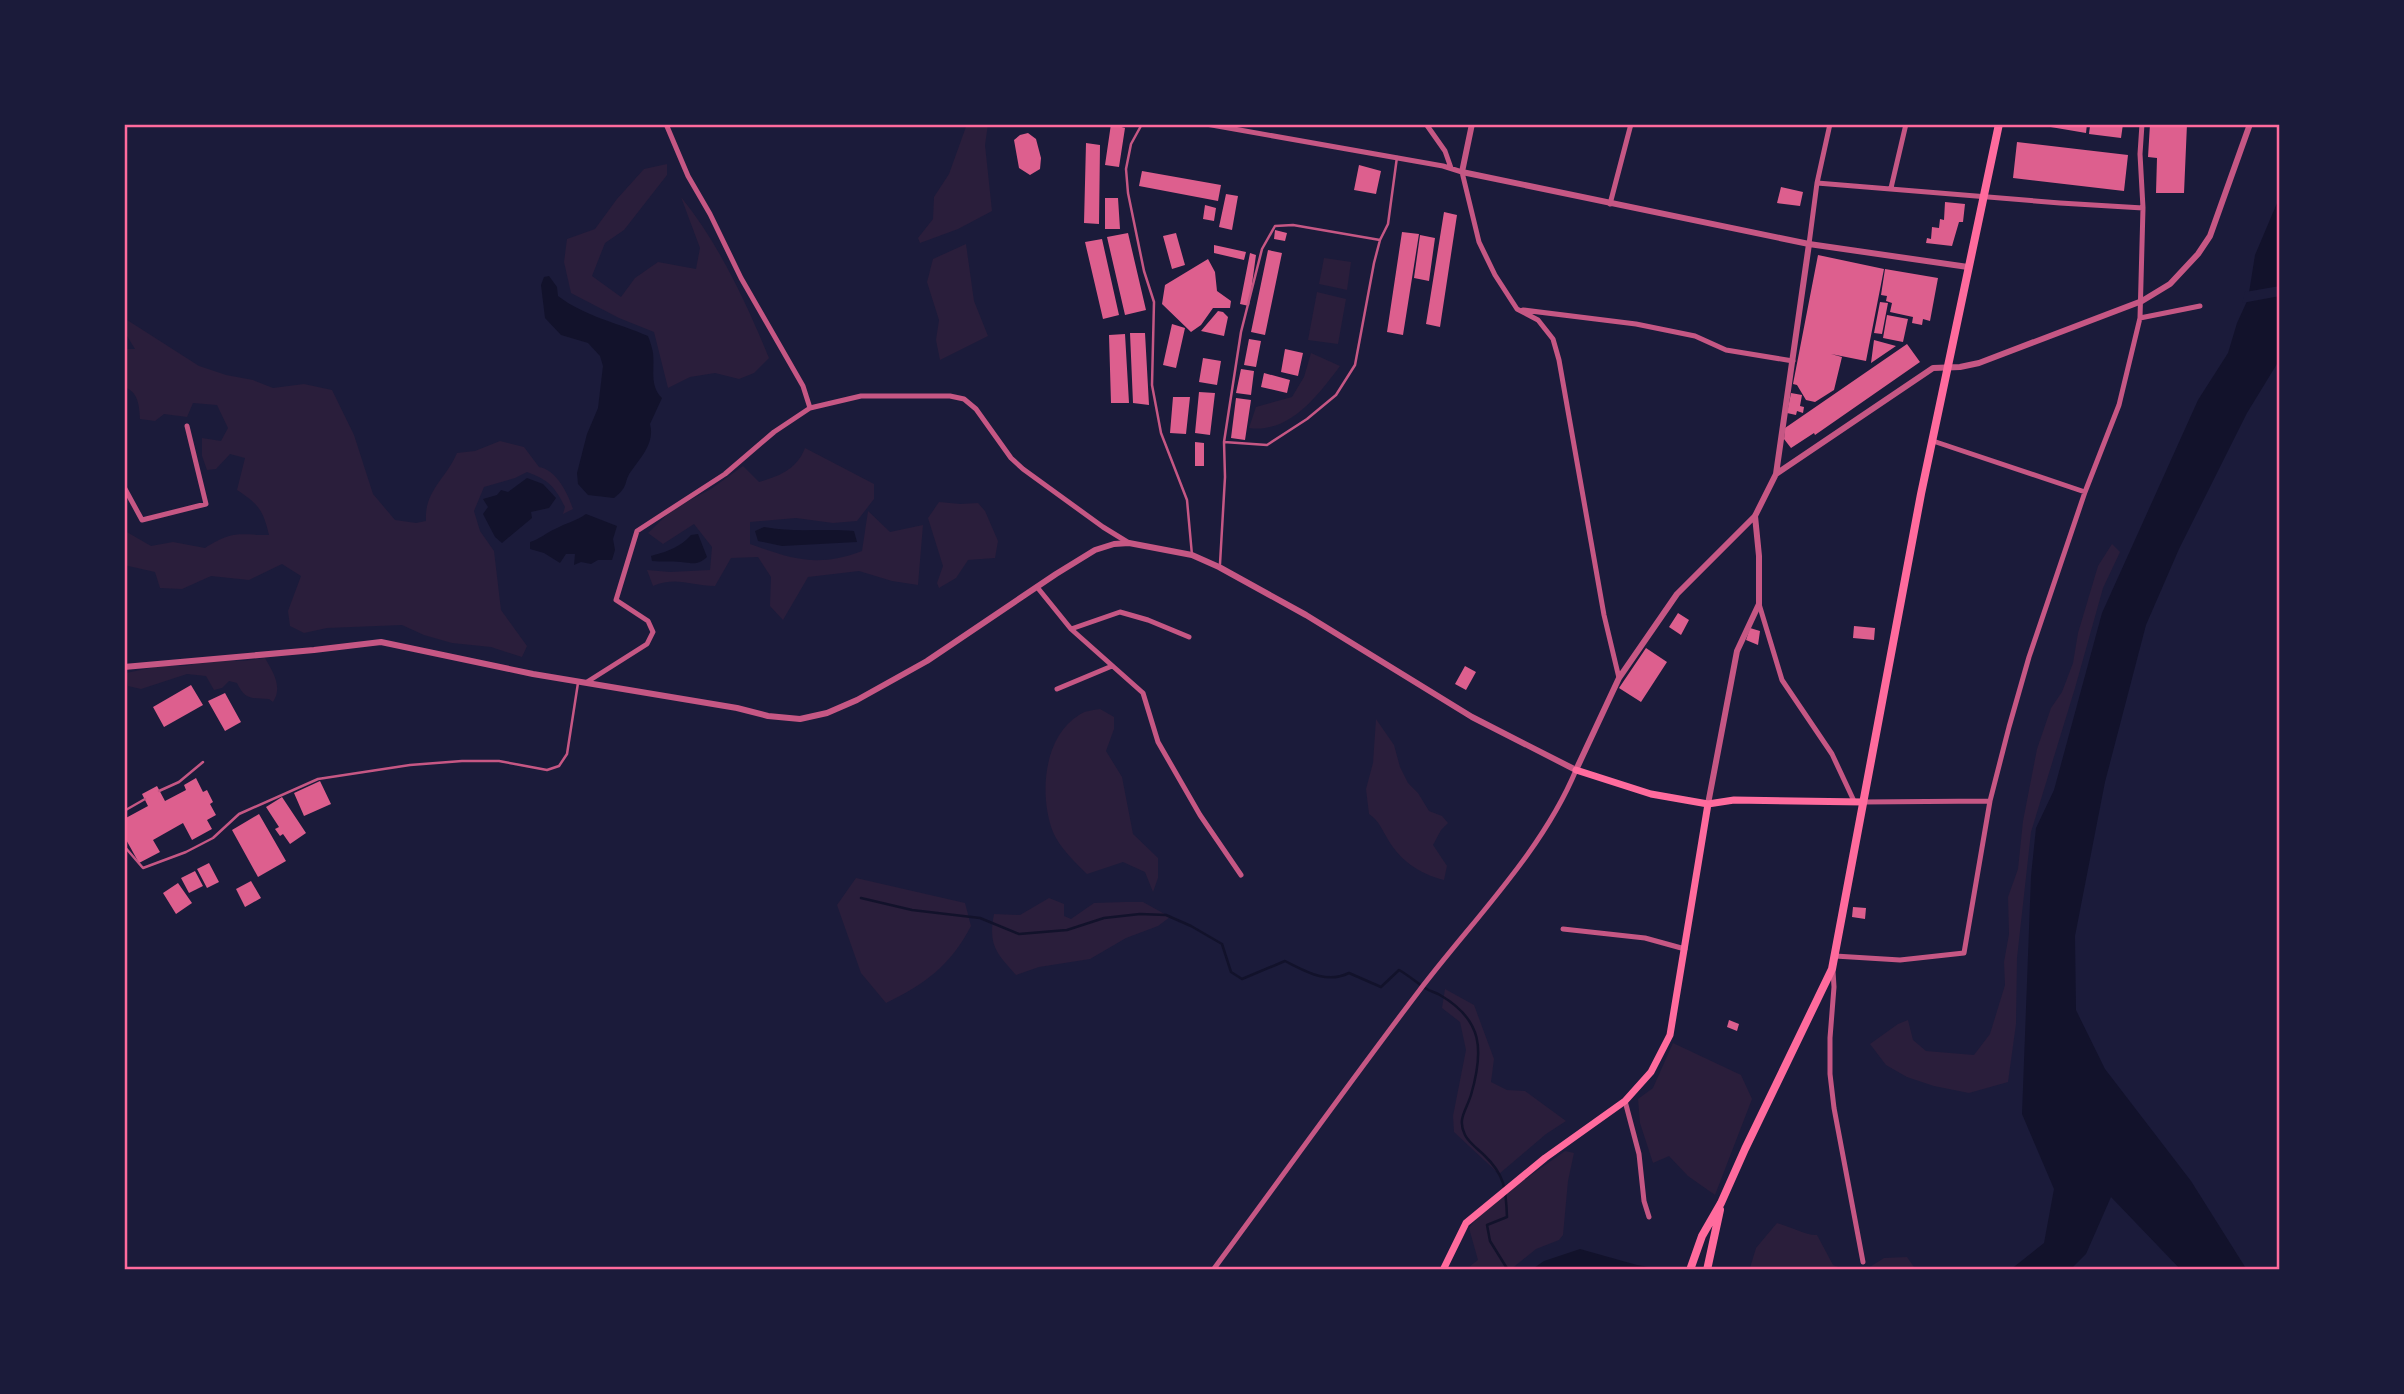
<svg xmlns="http://www.w3.org/2000/svg" width="2404" height="1394" font-family="Lora,serif">
	<rect width="100%" height="100%" fill="#1b1b3a"/>
	<path fill="#2a1e3b" d="M967,124h21l-3,21 7,66 -34,18 -38,14 -2,-5 15,-19 1,-22 15,-23z
		M667,164v11l-43,55 -19,13 -13,33 29,21 14,-19 23,-16 38,7 4,-21 -19,-51c38,47 65,105 88,161l-15,15 -15,6 -24,-6 -25,4 -22,11 -14,-56 -35,-14 -48,-25 -7,-31 3,-23 28,-10 22,-30 27,-30z
		M966,244l8,57 14,35 -48,24 -4,-20 3,-20 -12,-38 6,-23z
		M1324,258l27,4 -4,28 -28,-6z
		M1317,292l29,7 -8,45 -30,-4z
		M124,318l75,48 27,9 27,5 20,8 31,-4 28,6 22,45 19,59 22,26 21,3 10,-2c-2,-30 20,-42 31,-68l18,-2 25,-10 24,6 15,20c18,3 29,27 34,42l-10,5 2,-7c-10,-20 -16,-27 -38,-35l-12,6 -31,9 -10,24 6,20 14,20 7,59 26,36 -5,11 -31,-10 -39,-4 -28,-8 -22,-10 -75,3 -23,5 -14,-7 -2,-15 13,-35 -19,-12 -33,16 -38,-4 -29,13 -22,-1 -5,-16 -31,-7 1,-34 26,15 22,-4 32,6c29,-18 33,-13 64,-13 -6,-26 -11,-31 -32,-45l8,-32 -15,-4 -14,15 -9,1 -5,-14v-18l19,3 7,-13 -11,-23 -24,-2 -6,14 -23,-3 -9,7 -15,-2c-1,-13 -1,-27 -16,-32v-38h11l-11,-18z
		M1311,353l29,13c-21,28 -50,68 -91,62l7,-21 36,-10 12,-20z
		M805,448l69,36v15l-17,22 -24,2 -37,-5 -46,4v22c42,15 68,24 112,7l6,-40 22,21 33,-7 -5,60 -26,-4 -33,-10 -51,6 -25,43 -13,-14 1,-29 -13,-20 -27,1 -16,28c-24,0 -38,-10 -62,0l-6,-16 23,2 40,-2 2,-23 -18,-23 -31,20 -15,-11 25,-24 38,-20 32,-23 16,16c21,-6 38,-13 46,-34z
		M939,502l21,2 18,-1 7,8 13,30 -3,17 -27,2 -12,18 -17,10 -2,-5 6,-17 -15,-48z
		M2112,544l8,8 -17,36 -28,100 -44,144 -14,126 -1,66 -8,58 -39,11 -35,-7 -27,-9 -21,-12 -16,-21 28,-20 10,-4 5,20 13,11 48,4 16,-21 15,-49 -1,-23 5,-28 -1,-37 10,-28 5,-48 14,-72 14,-41 11,-16 11,-29 5,-30 20,-67z
		M265,658c8,14 18,29 8,44l-4,-3c-18,-1 -24,1 -32,-16l-8,-2 -7,7 -8,2 -8,-14 -19,-2 -46,15 -13,-3 -2,-13 34,-7h26l24,-7 33,2z
		M1100,709l14,8v12l-8,22 16,26 11,57 25,24v20l-5,14 -8,-20 -22,-10 -36,12c-12,-12 -27,-26 -34,-42 -14,-36 -10,-95 26,-117 5,-4 15,-5 21,-6z
		M1376,719l18,26 6,22 8,16 10,10 11,18 13,5 6,7 -7,7 -8,15 14,21 -3,14c-25,-6 -46,-21 -58,-44 -6,-10 -7,-15 -17,-22l-3,-25 7,-26z
		M856,878l109,25 6,23c-20,39 -47,59 -85,77l-25,-30 -24,-68z
		M1049,898l15,6v12l7,3 23,-16 31,-1h18l27,15 -12,9 -32,12 -36,21 -51,8 -23,8c-20,-22 -28,-30 -22,-61l26,1z
		M1445,989l29,16 20,54 -3,23 16,8 18,1 41,30 -20,13 -47,40 -45,-42 -1,-16 13,-66 -6,-28 -18,-14z
		M1673,1043l68,32 11,24 -37,96 -27,-19 -19,-20 -16,7 -13,-40 -2,-24 15,-11z
		M1565,1151l9,2 -6,28 -5,54 -4,5 -23,9 -26,21h-45l13,-10 -9,-32 18,-22z
		M1777,1223c11,3 31,13 40,12l16,30 13,5 -96,-2 6,-20z
		M1907,1257l9,13h-51l19,-12z"/>
	<path fill="#12122b" d="M2280,196v163l-33,54 -68,136 -33,76 -41,157 -30,154 1,74 29,59 86,112 56,89h-66l-70,-73 -25,57 -16,16h-60l34,-27 10,-54 -32,-75 9,-238 5,-48 18,-38 48,-177 96,-213 30,-47 9,-30 11,-24 7,-44z
		M549,276l8,11 1,9c26,20 60,27 90,40 2,5 4,11 5,17 2,16 -4,32 9,45l-12,26c5,18 -8,32 -18,46 -9,11 -2,16 -18,28l-26,-3 -10,-11 -1,-11 10,-39 11,-26 5,-42 -3,-10 -12,-13 -27,-8 -16,-17 -4,-33 3,-8z
		M527,478l16,6 13,14 -7,10 -18,4 1,6 -30,25 -7,-6 -12,-23 5,-7 -5,-8 14,-4 4,-5 7,2z
		M586,514l31,12 -4,13 2,11 -3,10h-14l-7,4 -10,-2 -7,3 1,-11h-9l-6,9 -16,-10 -14,-4v-7c10,-3 16,-9 25,-13 11,-6 21,-8 31,-15z
		M764,527c30,6 60,1 90,4l3,11 -75,4 -24,-5 -3,-10z
		M698,534l9,23c-10,9 -14,6 -26,5 -9,-1 -19,0 -29,-1l-1,-5 3,-1c15,-4 26,-8 37,-20z
		M1580,1249l57,16 32,5h-138l13,-9z"/>
	<path fill="#1b1b3a" d="M2280,286v10l-38,7 3,-11z"/>
	<g fill="none" stroke-linecap="round" stroke-linejoin="round">
		<path stroke="#12122b" stroke-width="2.5" d="M861,898l51,12 68,8 39,16 48,-4 37,-12 36,-4 26,1 25,11 31,18 9,28 11,7 43,-18c22,11 41,23 64,12l32,14 18,-17c9,5 17,12 26,18 4,3 10,4 15,7 43,25 44,55 31,100 -5,16 -14,24 -6,40 4,8 13,14 19,20 21,20 22,34 23,62l-20,8 3,16 18,29"/>
	</g>
	<path fill="#dd5f8e" d="M1111,124l14,4 -6,39 -14,-2z
		M2033,124h54l-1,9z
		M2097,124h26l-2,14 -32,-4 1,-8 7,1z
		M2150,124h37l-3,69h-28l1,-35 -9,-1z
		M1028,133l8,6 5,19 -1,11 -10,6 -11,-7 -5,-28 6,-5z
		M2017,142l111,13 -4,36 -111,-13z
		M1086,143l14,2 -1,79 -15,-1z
		M1359,165l22,6 -5,23 -22,-4z
		M1142,171l79,14 -3,16 -79,-15z
		M1781,187l22,5 -3,14 -23,-3z
		M1226,194l12,2 -6,34 -13,-3z
		M1105,198h13l2,31h-15z
		M1945,202l20,2 -2,18h-4l-7,24 -26,-3 1,-5 4,1 1,-12 7,1 1,-9 4,1z
		M1205,205l11,3 -2,13 -11,-2z
		M1444,212l13,3 -17,112 -14,-3z
		M1275,230l12,3 -2,8 -11,-2z
		M1402,232l17,2 -16,101 -16,-3z
		M1128,233l18,77 -21,5 -18,-78z
		M1176,233l9,32 -13,4 -9,-33z
		M1420,235l15,3 -6,43 -15,-3z
		M1102,239l17,76 -16,4 -18,-77z
		M1214,245l32,7 -2,8 -30,-7z
		M1268,250l14,3 -17,82 -14,-3z
		M1250,253l6,2 -7,51 -9,-2z
		M1818,255l66,14 -18,92 -35,-7 11,3 -8,33 -19,12 -9,-2 -9,-15 -4,-1z
		M1208,259l7,13 2,19 14,10 -1,7h-17l-12,17 -10,7 -29,-28 3,-19z
		M1885,269l53,9 -8,43 -7,-2 -1,6 -10,-2 1,-6 -23,-5 2,-9 -6,-2 1,-5 -6,-1z
		M1880,302l8,1 -6,31 -8,-1z
		M1218,311l5,1 5,5 -4,19 -23,-5z
		M1887,315l21,4 -5,23 -20,-4z
		M1172,324l13,4 -9,40 -13,-3z
		M1130,333h15l4,72 -16,-2z
		M1125,334l4,69h-18l-2,-68z
		M1249,339l12,2 -5,26 -12,-2z
		M1874,340l22,6 -25,17z
		M1907,344l13,18 -105,73 -1,-2 -23,15 -7,-9 1,-11z
		M1285,349l18,4 -5,23 -17,-4z
		M1203,358l18,3 -4,24 -18,-3z
		M1241,369l13,2 -3,24 -15,-2z
		M1264,373l26,7 -3,13 -26,-6z
		M1199,392l16,1 -5,42 -15,-2z
		M1791,393l11,2 -2,11 4,1 -1,6 -6,-2 -1,4 -9,-2z
		M1173,397h17l-4,37 -16,-1z
		M1236,398l15,2 -6,40 -14,-2z
		M1195,442l9,1v23h-9z
		M1678,613l11,7 -8,15 -12,-8z
		M1854,626l21,2 -1,12 -21,-2z
		M1750,628l10,3 -2,14 -12,-5z
		M1646,648l21,14 -26,40 -22,-14z
		M1465,666l11,6 -10,18 -11,-6z
		M191,685l12,20 -39,22 -11,-20z
		M225,693l16,29 -16,9 -17,-30z
		M196,778l7,14 4,-2 6,12 -3,2 6,11 -9,5 5,9 -20,11 -9,-17 -30,17 7,12 -21,11 -15,-27v-17l24,-13 -6,-12 15,-8 8,15 21,-11 -2,-5z
		M320,781l11,23 -27,12 -10,-23z
		M282,797l24,36 -16,11 -7,-10 -3,2 -5,-7 4,-2 -13,-20z
		M259,814l27,47 -28,16 -26,-47z
		M209,863l10,19 -12,6 -10,-19z
		M195,871l8,15 -14,7 -8,-15z
		M251,881l10,17 -16,9 -9,-18z
		M178,883l14,20 -16,11 -13,-21z
		M1853,907l13,1 -1,11 -13,-2z
		M1729,1020l10,4 -2,7 -10,-4z"/>
	<g fill="none" stroke-linecap="round" stroke-linejoin="round">
		<path stroke="#c65784" stroke-width="2.5" d="M1142,124l-11,20 -5,25 2,24 16,78 10,31 -2,83 9,48 26,67 5,55
			M1380,240l-87,-15 -18,1 -13,23 -21,83 -17,110 43,3 40,-26 29,-24 19,-30 19,-102 6,-23 8,-16 9,-67
			M1220,564l5,-87 -1,-35
			M159,791l20,-9 24,-20
			M124,811l21,-12
			M124,846l19,22 43,-16 27,-14 26,-24 79,-35 92,-14 52,-4h37l48,9 12,-4 8,-12 11,-71"/>
		<path stroke="#c65784" stroke-width="5" d="M666,124l22,52 22,38 31,64 62,108 7,22
			M1206,124l237,42 19,6 17,70 16,33 22,34 21,11 15,19 6,21 45,255 15,63
			M1426,124l19,27 6,17
			M1817,183l243,20 83,5
			M1891,188l15,-64
			M1610,204l21,-80
			M1809,244l8,-61 13,-59
			M1523,310l113,14 59,12 31,14 67,11
			M2140,318l60,-12
			M1933,441l152,51
			M124,487l18,33 64,-16 -19,-78
			M1037,587l34,42 72,64 15,49 42,73 41,60
			M1759,604l23,76 50,74 22,47
			M1071,629l49,-17 28,8 41,17
			M587,682l60,-38 6,-12 -5,-11 -32,-21 21,-69 88,-57 49,-42 36,-24 51,-12h89l14,3 12,10 35,49 12,11 80,58 26,16
			M1057,689l55,-23
			M1863,802l127,-1
			M1563,929l82,9 40,11
			M1835,956l65,4 64,-7 26,-152 19,-74 20,-70 56,-165 34,-87 21,-87 3,-110 -3,-54 2,-30
			M1833,971l1,16 -4,51v36l4,34 29,154
			M1625,1101l14,53 5,47 5,16
			M1213,1270c69,-93 136,-187 206,-279 53,-70 123,-139 157,-221"/>
		<path stroke="#c65784" stroke-width="6" d="M1472,124l-10,48 347,72 159,23
			M1776,474l33,-230
			M124,667l190,-17 67,-8 152,32 204,34 31,8 32,3 27,-6 30,-13 70,-39 129,-87 39,-24 19,-6 15,-1 63,12 27,12 87,48 166,102 104,53 43,-92 58,-84 78,-78 21,-42 157,-106 27,-1 19,-4 163,-62 28,-17 28,-30 12,-18 40,-112
			M1708,804l29,-153 22,-47v-48l-4,-40"/>
		<path stroke="#ff6b9d" stroke-width="7" d="M1576,770l75,24 57,10 26,-4 129,2
			M1443,1270l23,-47 79,-65 80,-57 26,-29 19,-37 38,-231"/>
		<path stroke="#ff6b9d" stroke-width="8" d="M1690,1270l12,-34 19,-33 24,-54 87,-180 89,-475 78,-370
			M1707,1270l13,-60"/>
	</g>
	<rect width="2404" height="1394" fill="none" stroke="#1b1b3a" stroke-width="252"/>
	<rect x="126" y="126" width="2152" height="1142" fill="none" stroke="#ff6b9d" stroke-width="2.5"/>
</svg>
